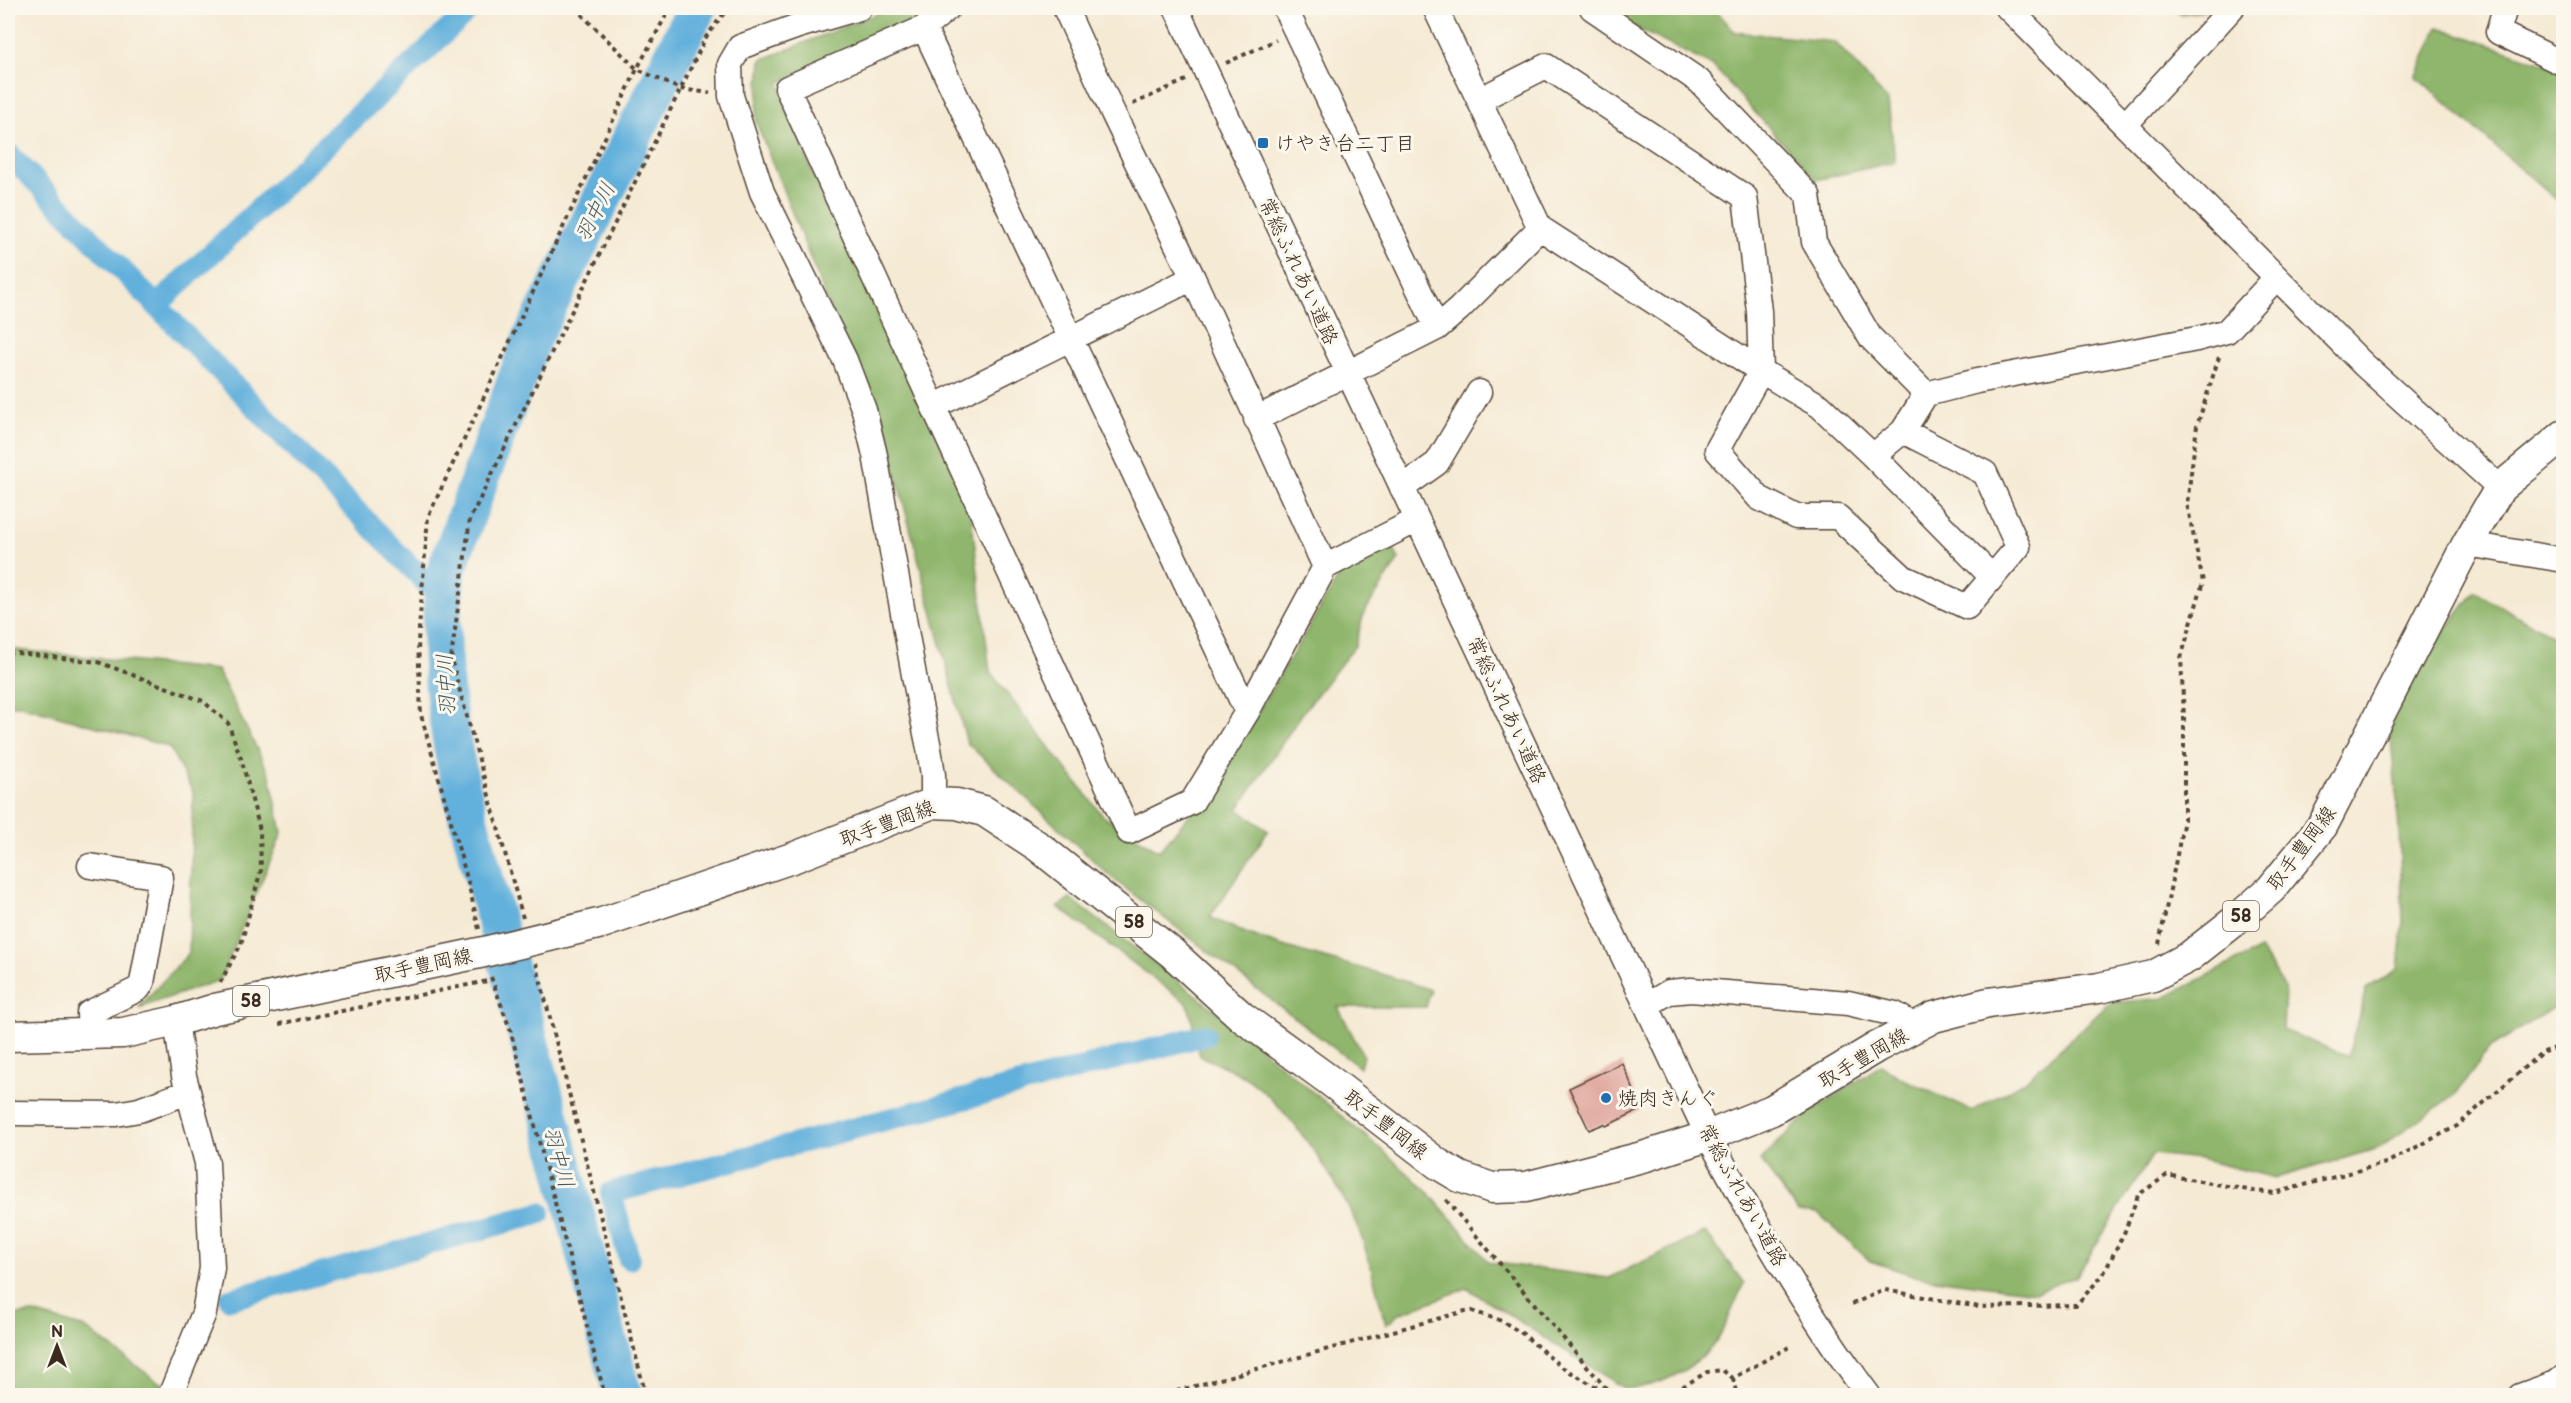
<svg xmlns="http://www.w3.org/2000/svg" width="2571" height="1403" font-family="'Balsamiq Sans','Klee One',sans-serif">
	<rect width="100%" height="100%" fill="#fbf7ec"/>
	<filter id="ink" filterUnits="userSpaceOnUse"><feTurbulence type="fractalNoise" baseFrequency=".0167" numOctaves="2"/><feDisplacementMap in="SourceGraphic" scale="12" xChannelSelector="R" yChannelSelector="G"/><feConvolveMatrix kernelMatrix="1 2 1 2 8 2 1 2 1" color-interpolation-filters="sRGB"/></filter>
	<filter id="wash" filterUnits="userSpaceOnUse"><feTurbulence type="fractalNoise" baseFrequency=".008" numOctaves="4" result="noise"/><feDisplacementMap in="SourceGraphic" scale="24" xChannelSelector="R" yChannelSelector="G"/><feGaussianBlur stdDeviation="1.35" result="paint"/><feColorMatrix in="noise" values="0 0 0 0 0 0 0 0 0 0 0 0 0 0 0 0 0 1.4 0 .05"/><feComposite in="paint" operator="in"/></filter>
	<g filter="url(#wash)">
		<rect width="100%" height="100%" fill="#f5ead4"/>
		<path fill="#8fb66c" stroke="#657045" stroke-width="1.5" d="M891,8h23l-4,14 -131,61 32,87 159,336 20,166 113,144 56,35 53,-63 130,-216 50,-26 7,13 -35,54 -9,33 -51,65 -66,98 30,22 -58,86c69,35 148,46 221,73l-5,17h-88l25,48 -3,13 -248,-190 -145,-135 -72,-272 -139,-349 5,-62z
			M1595,8h119l21,24 100,10 53,59 7,61 -79,18 -103,-114z
			M2171,8h55l-45,6z
			M2438,27l125,43v133l-5,-2 -142,-124z
			M2475,592l88,50v360l-73,46 -35,47 -76,53 -103,30 -77,-19 -46,-5 -77,123 -41,15 -116,-15 -49,-16 -52,-48 -20,-2 -38,-51 49,-47 72,-48 20,13 71,33 52,-29 86,-79 54,-5 96,-49 25,40 -2,41 65,26 18,-67 32,-20 5,-48 -5,-111 -8,-80 24,-59z
			M8,649l209,21 53,105 12,58 -62,147 -82,28 51,-55 4,-161 -24,-45 -149,-42h-12z
			M1070,898l135,104 176,147 45,41 63,72 120,16 96,-46 39,51c-8,17 -15,36 -24,52 -20,32 -58,52 -95,54l-158,-101 -68,26 -13,11c-9,-32 -16,-67 -28,-97 -20,-47 -68,-119 -109,-148 -14,-10 -34,-17 -49,-24l-12,-52 -130,-97z
			M33,1313l52,15 72,53 29,14h-178v-79z"/>
		<g fill="none" stroke-linecap="round" stroke-linejoin="round">
			<path stroke="#62b0dc" stroke-width="22" d="M8,153l434,446
				M157,305l314,-297
				M570,1204l2,-1
				M629,1259l-18,-66 594,-158
				M588,1269l8,-2
				M230,1299l310,-86"/>
			<path stroke="#62b0dc" stroke-width="39" d="M623,1396c-30,-109 -56,-218 -86,-326 -16,-58 -32,-117 -48,-175 -29,-104 -60,-218 -42,-327l85,-230 165,-330"/>
		</g>
		<g id="blocks">
			<path fill="#dd9b93" d="M1622,1063l20,46 -36,17 -2,-2 -15,6 -20,-42z"/>
		</g>
	</g>
	<g filter="url(#ink)">
		<use href="#blocks" fill-opacity="0" stroke="#574739" stroke-width="1.5"/>
		<g fill="none" stroke-linecap="round" stroke-linejoin="round">
			<g stroke="#574739" stroke-width="27">
				<path id="minor" d="M859,8l-61,18 -58,21 -10,17 1,32 31,96 83,168 19,50 11,45 40,226 14,67 4,27v28
					M948,8l-24,20 -137,60 342,744 63,-30 55,-90 78,-145 92,-47
					M1065,8l48,105 80,165 132,289
					M1176,8l532,1128c48,89 100,178 161,260
					M1285,8l152,320
					M1435,8l105,220 221,143 59,35 53,50 119,121
					M1592,8l107,73 109,114 6,47 56,95 56,57 -23,37 -30,25
					M2008,8l356,357 136,123
					M2505,8l-7,24 66,32
					M924,28l323,684
					M1479,100l67,-34 199,131 14,114 2,60 -44,79 42,48 37,19h42l65,60 64,30 51,-60 -33,-74 -82,-42
					M2125,125l107,-117
					M1926,394l51,-13 220,-42 30,-8 49,-53
					M935,406l258,-128
					M1256,419l181,-91 22,-19 81,-81
					M1402,488l35,-25 42,-71
					M2467,544l97,16
					M90,866l71,11 -19,106 -4,6 -49,24 1,21
					M1647,1005l22,-13 22,-2 157,13 47,11 21,13
					M8,1113l108,1 23,-4 49,-18
					M170,1396l34,-83 8,-45 -5,-105 -23,-87 -8,-55
					M2520,1396l36,-13 8,-6"/>
			</g>
			<g stroke="#574739" stroke-width="33">
				<path id="major" d="M8,1036l115,-3 53,-12 39,-12 269,-57 118,-29 193,-66 138,-54 24,1 27,7 55,36 133,106 70,64 87,63 109,84 22,13 32,11 34,-1 120,-31 62,-20 64,-26 105,-63 57,-30 54,-14 111,-15 54,-12 36,-19 47,-37 35,-31 52,-64 144,-281 33,-56 64,-53"/>
			</g>
			<path stroke="#574739" stroke-width="4" stroke-dasharray="4.5 4.5" stroke-linecap="butt" d="M575,8l62,61 43,20 30,4
				M1226,63l50,-23
				M1133,104l53,-24
				M8,652l90,10 105,39 25,22 13,35 19,72 1,40 -20,74 -21,39
				M523,918l-72,-259 19,-140 236,-482 22,-29
				M479,929l-11,-47 -47,-167 -3,-74 10,-124 209,-448 33,-61
				M2159,944l25,-124v-103l-3,-59 22,-76 -16,-78 10,-78 22,-69
				M536,963l110,433
				M491,977l19,52 95,367
				M279,1024l213,-44
				M1446,1200l164,193
				M1852,1304l33,-14 94,17 97,-2 27,-30 22,-44 13,-36 29,-20 87,16 21,2 111,-30 71,-37 84,-73 23,-8
				M1733,1378l4,18
				M1159,1396l310,-86 33,11 21,13 37,32 52,30
				M1667,1396l40,-24 15,-2 11,8 56,-31"/>
			<use href="#minor" stroke="#fff" stroke-width="24"/>
			<use href="#major" stroke="#fff" stroke-width="30"/>
		</g>
	</g>
	<g fill="#1f6fb2" stroke="#fbf7ec" stroke-width="2">
		<rect x="1257" y="137" width="12" height="12" rx="3"/>
		<circle cx="1606" cy="1098" r="6"/>
	</g>
	<g text-anchor="middle" stroke-width="6" stroke-linejoin="round" paint-order="stroke">
		<g fill="#fbf7ec" stroke="#75685c" stroke-width="1.5">
			<rect x="2223" y="901" width="36" height="30" rx="4.5"/>
			<rect x="1116" y="907" width="36" height="30" rx="4.5"/>
			<rect x="233" y="986" width="36" height="30" rx="4.5"/>
		</g>
		<g font-size="18" font-weight="bold" fill="#3b2a1e">
			<text x="2241" y="922">58</text>
			<text x="1134" y="928">58</text>
			<text x="251" y="1007">58</text>
		</g>
		<g font-size="20" fill="#3b2a1e" stroke="#fbf7ec" text-anchor="start">
			<text x="1275" y="150">けやき台二丁目</text>
			<text x="1618" y="1105">焼肉きんぐ</text>
		</g>
		<g font-size="20" fill="#3b2a1e" stroke="#fbf7ec">
			<text transform="translate(1299 271) rotate(65)" y="7">常総ふれあい道路</text>
			<text transform="translate(1507 710) rotate(65)" y="7">常総ふれあい道路</text>
			<text transform="translate(887 823) rotate(-20)" y="7">取手豊岡線</text>
			<text transform="translate(2301 848) rotate(-53)" y="7">取手豊岡線</text>
			<text transform="translate(423 965) rotate(-12)" y="7">取手豊岡線</text>
			<text transform="translate(1863 1058) rotate(-30)" y="7">取手豊岡線</text>
			<text transform="translate(1386 1124) rotate(38)" y="7">取手豊岡線</text>
			<text transform="translate(1743 1195) rotate(61)" y="7">常総ふれあい道路</text>
		</g>
		<g font-size="21" font-style="italic" fill="#495960" stroke="#fbf7ec">
			<text transform="translate(595 212) rotate(-63)" y="7">羽中川</text>
			<text transform="translate(446 685) rotate(-93)" y="7">羽中川</text>
			<text transform="translate(559 1157) rotate(75)" y="7">羽中川</text>
		</g>
	</g>
	<rect width="2571" height="1403" fill="none" stroke="#fbf7ec" stroke-width="30"/>
	<g transform="translate(57 1346)" stroke="#fbf7ec" stroke-width="4.5" paint-order="stroke">
	<path d="M0-4.5L10 22L0 15L-10 22Z" fill="#3b2a1e"/>
	<text y="-9" font-size="16" font-weight="bold" text-anchor="middle" fill="#3b2a1e">N</text>
	</g>
</svg>
